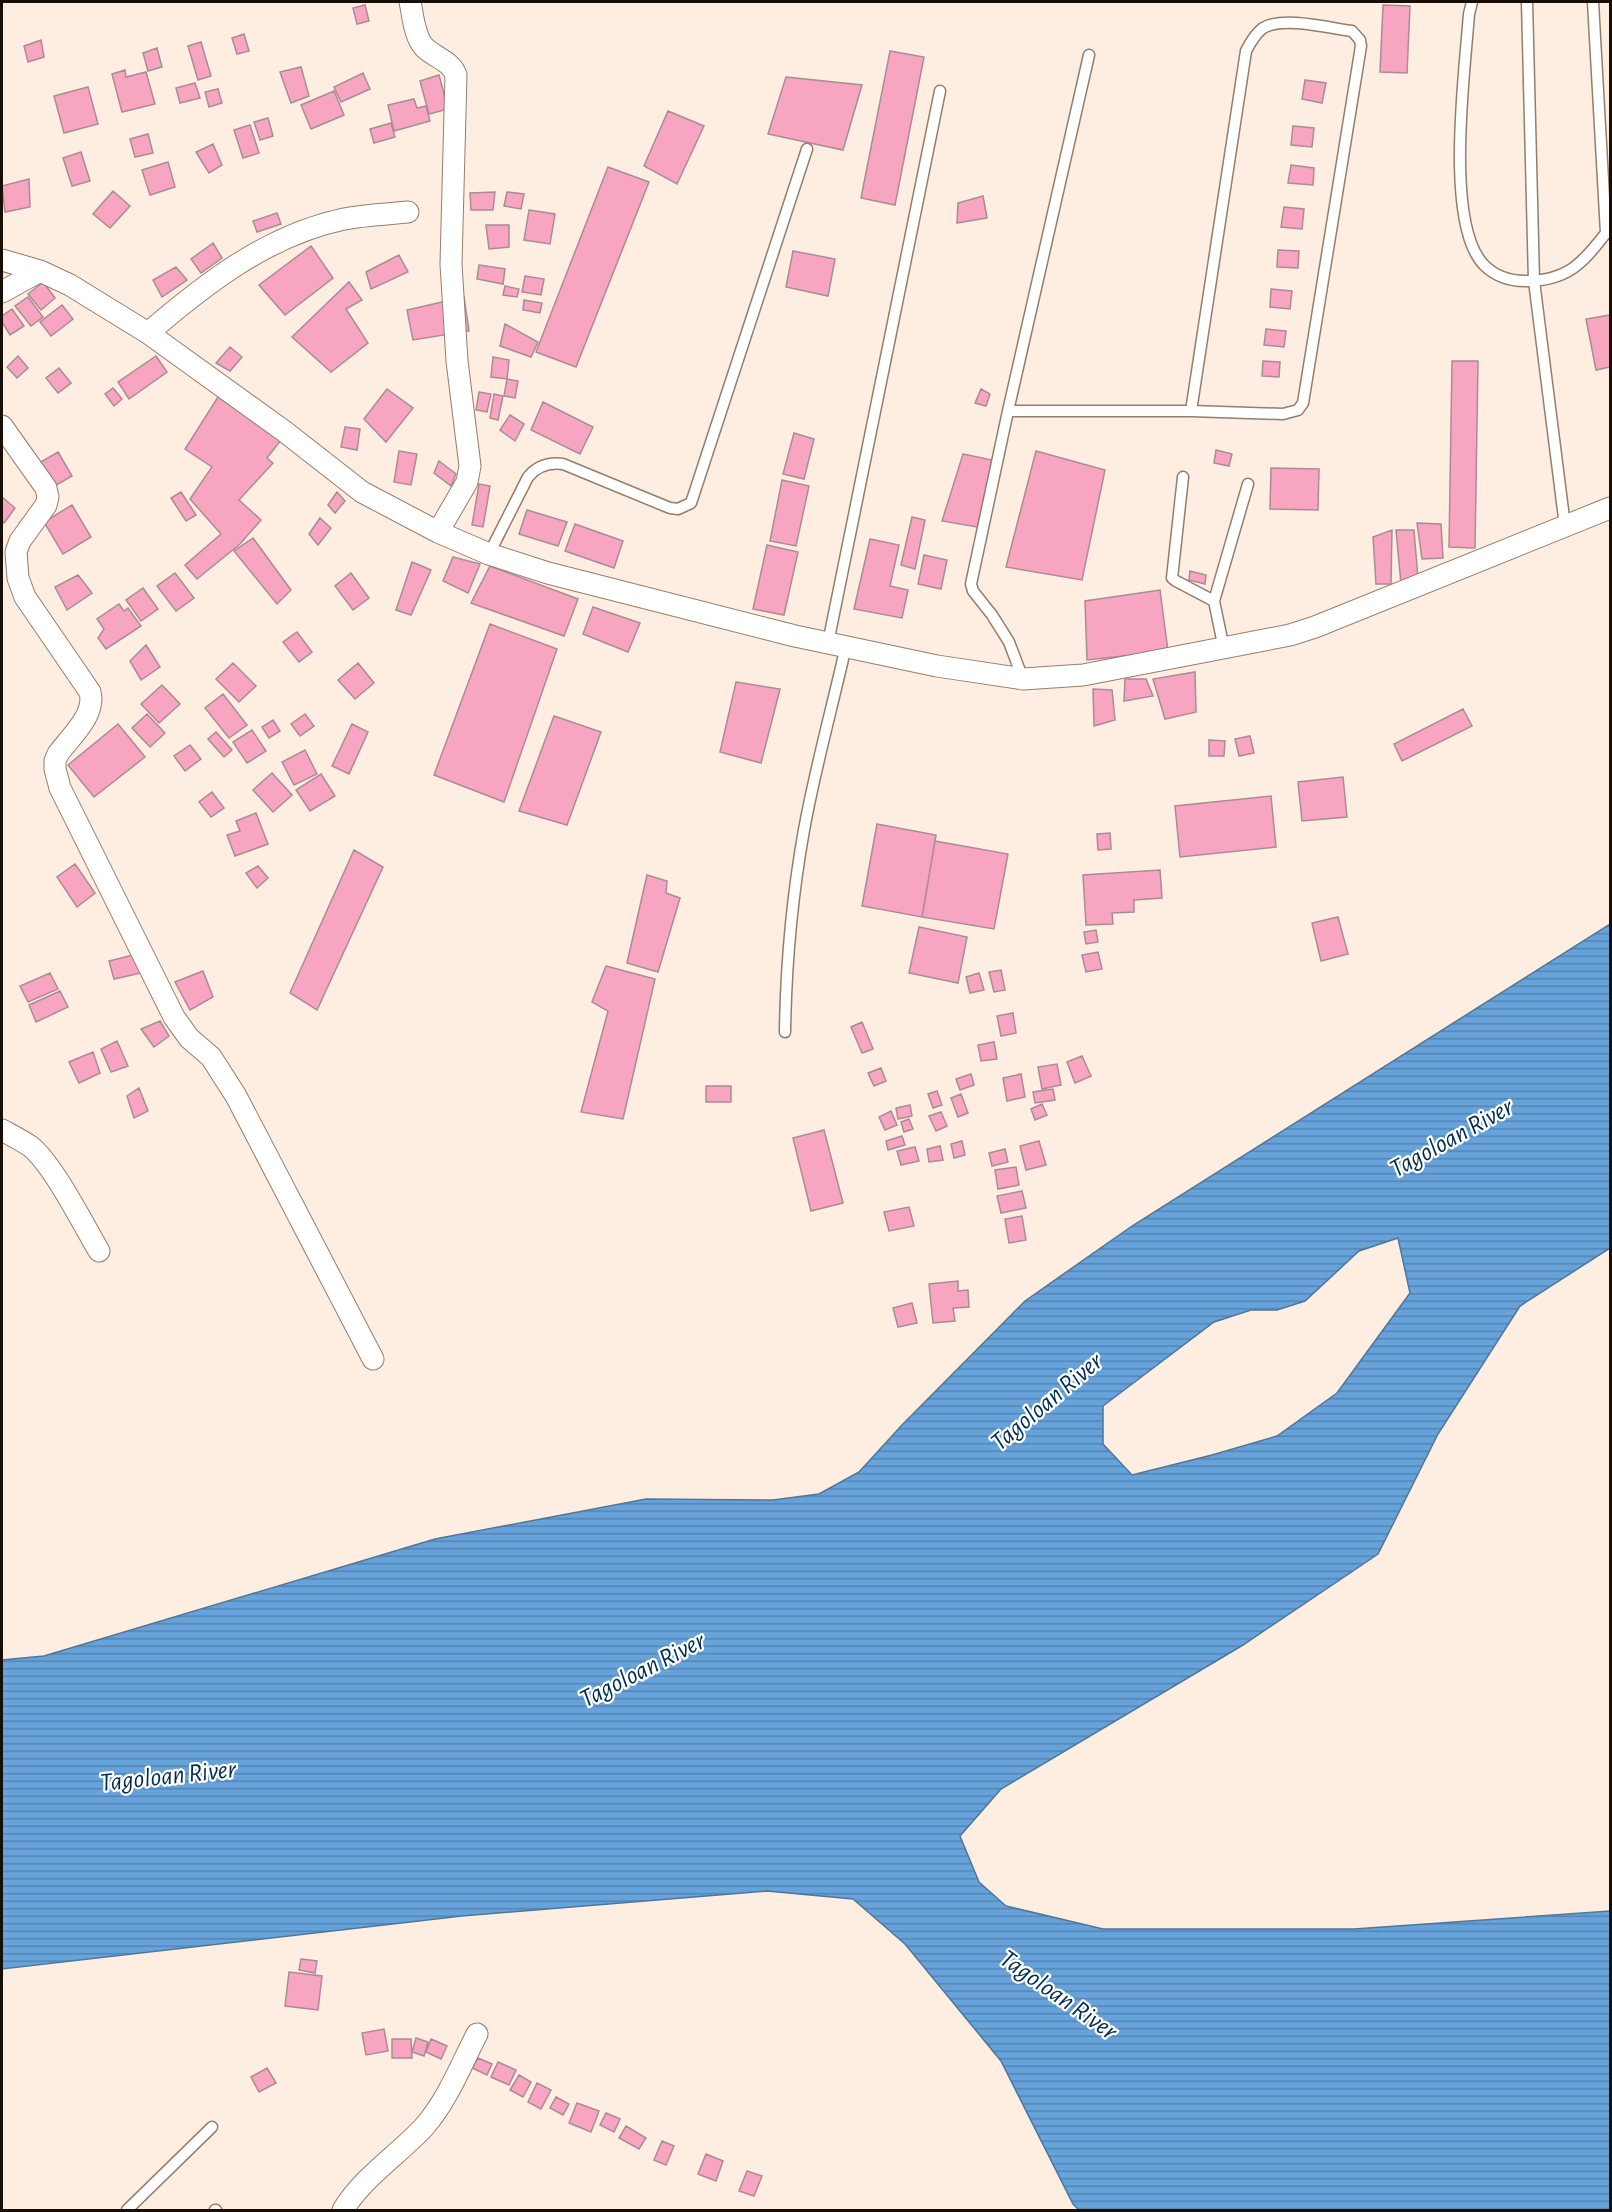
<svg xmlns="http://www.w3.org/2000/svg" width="1612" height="2212" font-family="'Alegreya Sans',sans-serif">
	<defs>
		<pattern id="water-rules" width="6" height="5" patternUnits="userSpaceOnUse" patternTransform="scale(1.5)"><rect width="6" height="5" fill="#67a3db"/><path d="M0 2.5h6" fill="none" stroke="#5483b0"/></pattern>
	</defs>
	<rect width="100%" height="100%" fill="#feede1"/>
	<path fill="url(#water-rules)" stroke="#4f769b" stroke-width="1.5" fill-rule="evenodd" d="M1610,924v324l-90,58 -82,128 -60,120 -135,91 -242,144 -41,47 19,46 27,24 97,23h251l256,-18v299h-531l-6,-6 -72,-143 -96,-117 -52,-45 -86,-8 -305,25 -460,53v-309l42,-4 391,-117 211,-40 127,1 46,-6 40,-22 43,-47 123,-124 107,-75zM1398,1238l12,55 -73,100 -60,43 -65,19 -80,20 -29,-31v-38l111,-84 37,-12h26l28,-9 54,-50z"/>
	<path fill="#f8a5c2" stroke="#ab8b95" stroke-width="1.5" d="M365,5l4,16 -12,3 -4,-16z
		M1383,5l27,1 -3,67 -27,-1z
		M244,34l5,17 -12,3 -5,-16z
		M41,40l3,17 -16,5 -4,-16z
		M201,42l10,34 -13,4 -10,-34z
		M157,48l5,19 -14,4 -5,-18z
		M890,51l34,6 -29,148 -34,-7z
		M301,67l8,29 -18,7 -11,-31z
		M125,70l1,7 20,-5 9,32 -33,8 -10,-38z
		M363,73l7,16 -29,13 -7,-15z
		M439,75l9,34 -19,5 -9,-33z
		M786,77l76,8 -19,65 -75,-16z
		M1305,80l21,3 -4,20 -20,-4z
		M195,83l5,15 -20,5 -4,-15z
		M88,87l10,37 -34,9 -10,-37z
		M218,89l4,14 -13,4 -4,-15z
		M334,91l10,24 -33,14 -10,-24z
		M414,99l3,9 9,-2 4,15 -36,10 -6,-26z
		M668,111l36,15 -27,58 -33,-18z
		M268,118l5,18 -13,4 -6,-18z
		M391,123l4,14 -21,6 -4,-14z
		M250,125l9,28 -16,5 -9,-28z
		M1293,126l21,2 -2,19 -21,-2z
		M148,134l5,19 -18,4 -5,-18z
		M213,144l9,21 -13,8 -13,-21z
		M81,152l9,29 -18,5 -9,-28z
		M168,162l7,25 -25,8 -8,-25z
		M1291,165l23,3 -1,17 -25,-2z
		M608,167l41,15 -73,185 -40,-15z
		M29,179l1,28 -25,5 -3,-26z
		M113,191l17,15 -20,22 -17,-14z
		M495,192l-2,18h-22l-1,-17z
		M507,192l17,2 -3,15 -17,-3z
		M983,196l4,22 -30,5 1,-20z
		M1284,207l20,2 -2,20 -21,-2z
		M529,210l26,4 -5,30 -26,-4z
		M277,213l4,11 -24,8 -4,-11z
		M486,225h23v22l-20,2z
		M213,243l9,15 -21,15 -10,-14z
		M311,246l22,32 -48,37 -26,-30z
		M1278,250l21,1 -1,17 -21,-1z
		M793,251l42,8 -7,37 -42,-9z
		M399,255l9,17 -37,17 -5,-17z
		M479,265l26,4 -2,15 -26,-5z
		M176,267l11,13 -25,17 -9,-17z
		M525,276l19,3 -3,16 -19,-3z
		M43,282l12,16 -14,12 -13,-16z
		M349,282l13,18 -16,9 22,34 -37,29 -39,-35z
		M505,286l14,3 -2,8 -14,-2z
		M1271,289l21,2 -2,18 -20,-2z
		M28,297l15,20 -12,9 -16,-20z
		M464,297l5,34 -56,9 -6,-30z
		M524,300l18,3 -2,10 -17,-3z
		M62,305l11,14 -22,17 -11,-14z
		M12,309l12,17 -14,9 -8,-13v-6z
		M1610,315v52l-14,3 -10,-51z
		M505,324l33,18 -7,15 -31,-11z
		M1266,329l20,2 -2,16 -20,-2z
		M230,347l12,10 -12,14 -14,-8z
		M18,356l10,12 -11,10 -10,-11z
		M156,356l11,16 -38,27 -11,-17z
		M493,357l16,3 -2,19 -16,-2z
		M1263,361l17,1 -1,15 -17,-1z
		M1452,361h26l-3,187 -26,-1z
		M59,368l12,15 -13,10 -12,-15z
		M507,379l11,2 -3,17 -11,-2z
		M113,388l9,11 -8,7 -9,-12z
		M387,389l26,19 -27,34 -22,-23z
		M981,389l9,5 -4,12 -11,-3z
		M479,392l12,2 -4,18 -11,-2z
		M494,394l9,2 -5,24 -8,-2z
		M218,397l63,43 -14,18 6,5 -34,37 22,20 -21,24 -43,35 -12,-14 36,-31 -31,-35 22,-32 -27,-18z
		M543,402l50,25 -13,27 -49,-24z
		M510,415l14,9 -9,17 -15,-11z
		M345,427l15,2 -3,21 -16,-3z
		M794,433l20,6 -10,40 -21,-5z
		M1216,450l16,4 -3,12 -15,-3z
		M399,451l18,3 -6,31 -17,-3z
		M1036,451l69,19 -23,110 -76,-13z
		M58,452l14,24 -19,11 -14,-24z
		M963,454l34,7 -14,67 -41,-7z
		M439,461l17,13 -5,12 -17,-13z
		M1271,468l48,1 -1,41 -48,-1z
		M782,480l27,6 -13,60 -26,-5z
		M479,484l11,2 -7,41 -11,-2z
		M181,492l15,23 -10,6 -15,-23z
		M337,492l8,9 -10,12 -7,-8z
		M2,497l13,11 -11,15 -2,-2z
		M72,505l19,32 -28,17 -19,-32z
		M527,510l40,12 -9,24 -39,-12z
		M912,517l13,3 -10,49 -14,-4z
		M320,518l11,10 -13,17 -9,-11z
		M1417,523l24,1 2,34 -21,1z
		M575,524l48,17 -9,27 -49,-17z
		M1392,530l-1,54h-15l-3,-47z
		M1396,530h18l4,49 -17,5z
		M253,538l38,52 -14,14 -43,-53z
		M870,539l29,6 -9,41 18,4 -6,28 -48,-9z
		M767,545l31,7 -14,63 -31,-6z
		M924,555l23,5 -6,29 -23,-5z
		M453,557l27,7 -12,29 -25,-12z
		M412,562l19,8 -20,45 -15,-5z
		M490,566l88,33 -14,37 -93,-33z
		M1190,571l16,4 -1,9 -16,-4z
		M175,573l19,25 -18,13 -19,-25z
		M351,573l18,25 -16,12 -18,-24z
		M78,575l14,18 -25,17 -12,-23z
		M143,588l15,21 -17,12 -15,-21z
		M1160,590l8,61 -81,9 -2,-59z
		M119,604l5,7 4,-3 13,18 -35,23 -8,-11 6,-9 -7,-10z
		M593,607l47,16 -12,29 -45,-18z
		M490,624l67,25 -53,153 -70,-27z
		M297,632l15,20 -13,10 -16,-20z
		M146,645l14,22 -19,13 -11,-19z
		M233,663l23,23 -17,16 -23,-23z
		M358,663l16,20 -19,16 -17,-19z
		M1195,672l1,40 -31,7 -12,-40z
		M1125,679h21l7,17 -29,5z
		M736,682l44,7 -19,74 -41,-11z
		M162,685l18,19 -21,19 -18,-19z
		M1093,689l19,1 3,30 -21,6z
		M223,694l24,31 -18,13 -24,-30z
		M1463,709l9,17 -70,35 -8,-17z
		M147,714l18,19 -15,14 -18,-19z
		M305,714l9,12 -14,10 -9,-12z
		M554,716l47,16 -34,93 -48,-14z
		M273,720l7,11 -11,7 -7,-11z
		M118,724l27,33 -51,40 -26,-32z
		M352,724l16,8 -19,42 -17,-8z
		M252,730l14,21 -19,12 -14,-21z
		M216,732l16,18 -8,7 -16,-18z
		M1250,736l4,17 -15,3 -4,-17z
		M1209,740l16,1 -1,15h-15z
		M190,745l11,14 -16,12 -11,-15z
		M305,750l12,24 -23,11 -12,-23z
		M272,773l20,22 -19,17 -20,-22z
		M321,774l14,22 -25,15 -14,-21z
		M1343,777l4,40 -45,4 -4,-39z
		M212,792l12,16 -13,9 -12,-15z
		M1271,796l5,51 -96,10 -5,-51z
		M256,813l12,31 -33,12 -8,-21 13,-4 -4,-10z
		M877,824l59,11 -14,82 -60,-11z
		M1110,833l1,16 -13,1 -1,-16z
		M935,841l73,13 -14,75 -72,-12z
		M354,850l29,17 -66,143 -27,-17z
		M75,864l20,29 -18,14 -20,-30z
		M258,866l10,12 -11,10 -11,-15z
		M1160,870l2,28 -28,2v12l-22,1 1,11 -27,1 -3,-50z
		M647,875l20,6 -1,12 14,5 -22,74 -31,-9z
		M1338,917l10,37 -27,7 -9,-38z
		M919,927l48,10 -9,46 -49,-10z
		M1096,930l2,12 -12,2 -2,-12z
		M1098,952l4,17 -16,3 -4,-17z
		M137,954l4,19 -27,6 -5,-18z
		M606,966l49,13 -32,140 -42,-7 27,-101 -16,-9z
		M1001,970l4,20 -11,2 -5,-20z
		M203,971l10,26 -23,13 -15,-28z
		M50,973l8,16 -30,13 -8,-16z
		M979,973l5,17 -14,3 -4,-16z
		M60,991l8,16 -32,15 -7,-17z
		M1013,1013l3,20 -15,3 -4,-20z
		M160,1021l9,15 -15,11 -13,-18z
		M862,1022l11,27 -11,4 -11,-26z
		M117,1041l11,25 -17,6 -10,-23z
		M994,1042l3,17 -16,2 -3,-16z
		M93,1052l7,21 -21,10 -10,-21z
		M1082,1056l9,20 -16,7 -8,-21z
		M1057,1064l4,21 -19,4 -4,-22z
		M881,1068l5,13 -12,5 -6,-13z
		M971,1074l3,11 -14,5 -4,-11z
		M1021,1074l4,23 -18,4 -4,-23z
		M706,1086h25v16h-25z
		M139,1088l9,23 -14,7 -7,-22z
		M1053,1089l2,11 -20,3 -2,-11z
		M937,1091l5,14 -9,3 -5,-14z
		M961,1094l7,19 -10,4 -7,-19z
		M1042,1104l5,11 -12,5 -4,-11z
		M910,1105l2,11 -14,3 -2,-11z
		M891,1111l6,14 -12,5 -6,-13z
		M941,1112l6,14 -11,5 -7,-15z
		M909,1119l4,10 -9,3 -3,-10z
		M824,1130l19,73 -32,8 -18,-73z
		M902,1136l3,9 -17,5 -2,-9z
		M962,1141l3,14 -11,3 -3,-14z
		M1039,1141l7,24 -20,5 -6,-24z
		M940,1146l3,14 -14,2 -2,-13z
		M915,1147l4,14 -18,4 -4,-14z
		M1005,1149l3,13 -16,4 -3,-13z
		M1016,1167l3,18 -21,4 -3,-19z
		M1022,1191l4,17 -25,5 -4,-17z
		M909,1207l5,19 -25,5 -5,-19z
		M1022,1216l4,24 -17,3 -4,-24z
		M958,1281v10l10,-1 1,17 -16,1 2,13 -22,2 -4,-39z
		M912,1303l5,20 -19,4 -5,-19z
		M301,1959l16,2 -2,12 -16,-3z
		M289,1972l33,4 -4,34 -33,-4z
		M384,2029l4,22 -22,4 -4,-22z
		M416,2038l12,4 -4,14 -12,-4z
		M392,2039h19l1,19h-20z
		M431,2039l16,7 -6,13 -15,-7z
		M478,2058l14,6 -5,11 -15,-7z
		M498,2062l18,8 -7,15 -18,-8z
		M267,2068l9,15 -17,9 -8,-15z
		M519,2075l12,7 -8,15 -13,-7z
		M537,2083l14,7 -10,19 -13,-7z
		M556,2097l13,7 -6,11 -13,-7z
		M577,2103l22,8 -8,21 -22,-9z
		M606,2113l14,6 -6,13 -14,-7z
		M626,2126l20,12 -7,11 -20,-11z
		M662,2141l12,5 -8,19 -12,-5z
		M706,2154l17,7 -7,20 -18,-7z
		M747,2171l15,5 -8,20 -15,-5z"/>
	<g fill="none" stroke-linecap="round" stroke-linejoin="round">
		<g stroke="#957d6b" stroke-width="13">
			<path id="lane" d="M1472,2l-3,12c-4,56 -25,210 15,251 11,11 25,16 41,16 42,0 57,-17 81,-48l-13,-231
				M1527,2l7,279 31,245
				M1008,411h183l92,3 15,-4 5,-7 58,-357 -1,-6 -8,-9c-23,-3 -69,-15 -89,-3 -8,6 -13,15 -17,23l-55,360
				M1183,477l-11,101 4,3 38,20 10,48
				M489,554l39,-77c9,-11 20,-15 35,-13l107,44 8,1 13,-6 116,-354
				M1214,601l34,-117
				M828,643l112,-552
				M1023,679l-14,-37 -17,-27 -19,-24 -2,-7 37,-173 81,-356
				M785,1032c1,-68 7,-135 19,-202 11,-61 28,-122 42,-184
				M127,2210l85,-83
				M215,2210h1"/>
		</g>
		<g stroke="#957d6b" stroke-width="23">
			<path id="street" d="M410,2c3,13 4,34 14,45 11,11 26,13 32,28l-5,189 6,97 13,105 -3,16 -29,50
				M2,260l38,11 30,14 78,48 136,98 78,61 76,40 51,22 59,19 247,63 142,30 86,13 60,-4 207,-40 25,-8 295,-119
				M2,292l38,-21
				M148,333c58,-50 120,-98 196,-114 21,-4 43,-5 64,-7
				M2,426l44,62 2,9 -2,8 -26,36 -4,11 2,26 7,19 65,95c6,23 -19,44 -32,62l-3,7v8l5,19 114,229 15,21 22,19 25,39 137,263
				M2,1130c9,5 19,10 28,16 23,18 53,78 69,105
				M343,2210c20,-33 55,-55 81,-83 23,-26 37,-62 53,-93"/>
		</g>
		<use href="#lane" stroke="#fff" stroke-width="10"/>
		<use href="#street" stroke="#fff" stroke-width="21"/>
	</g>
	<g text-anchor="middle" stroke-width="4.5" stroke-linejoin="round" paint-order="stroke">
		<g font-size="26" font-style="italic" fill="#002c50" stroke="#fff">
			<text transform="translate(1451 1137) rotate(-29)" y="9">Tagoloan River</text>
			<text transform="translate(1046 1401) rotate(-40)" y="9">Tagoloan River</text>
			<text transform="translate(642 1669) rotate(-27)" y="9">Tagoloan River</text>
			<text transform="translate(168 1775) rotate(-6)" y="9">Tagoloan River</text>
			<text transform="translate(1059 1994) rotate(35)" y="9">Tagoloan River</text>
		</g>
	</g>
	<rect width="1612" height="2212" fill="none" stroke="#170e07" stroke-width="6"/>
</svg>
